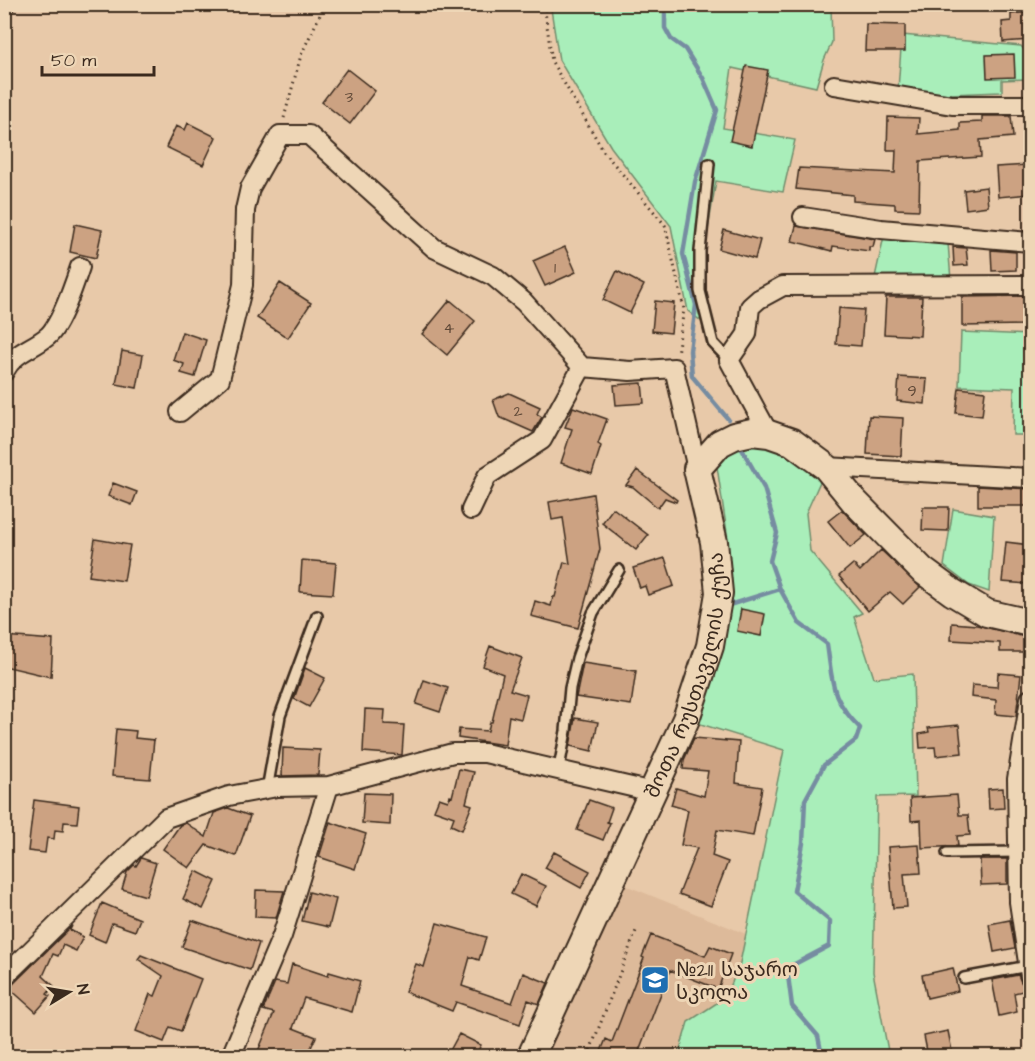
<svg xmlns="http://www.w3.org/2000/svg" width="1035" height="1061" font-family="'Architects Daughter','Noto Sans Georgian',sans-serif">
	<rect width="100%" height="100%" fill="#e8c9a9"/>
	<filter id="ink" filterUnits="userSpaceOnUse"><feTurbulence type="fractalNoise" baseFrequency=".0167" numOctaves="2"/><feDisplacementMap in="SourceGraphic" scale="12" xChannelSelector="R" yChannelSelector="G"/><feConvolveMatrix kernelMatrix="1 2 1 2 8 2 1 2 1" color-interpolation-filters="sRGB"/></filter>
	<g filter="url(#ink)">
		<path fill="#ddba9a" d="M620,883l126,51 -6,29 -14,34 -38,25 -10,34h-132z"/>
		<path fill="#a9eeba" stroke="#728c6c" stroke-width="1.5" d="M564,4l267,1 1,37 -8,18 -8,27 -84,-19 -9,60 72,12 -12,52 -67,-11 -14,85 3,33 8,31 -25,-19 -17,-85 -60,-79 -52,-87 -8,-51z
			M902,35l119,11 9,10v38h-4v-15l-24,1v12l-53,2 -51,-5z
			M884,236l64,7 3,37 -76,-3z
			M961,332l69,3v100h-17l1,-47 -55,-2z
			M772,438l51,37 -17,38 4,38 52,62 -8,4 20,61 39,-4 3,122 -39,1 -4,175 16,84h-211l10,-34 38,-25 14,-34 44,-213 -93,-29 33,-125 4,-57 -12,-79 10,-16z
			M953,509l41,7 -5,76 -20,-7 -25,-19z"/>
		<g fill="none" stroke-linecap="round" stroke-linejoin="round">
			<path stroke="#768ca1" stroke-width="4.5" d="M666,4l-1,2v22l6,11 14,10 18,29 14,32 -22,72 -12,72 13,51 -6,46 2,25 36,43
				M739,444l25,44 13,45 -7,28 10,28 19,34 28,21c6,40 3,54 33,84l-4,12 -32,25 -19,35 -2,43 -9,48 36,30 -1,25 -42,22 5,38 26,30 4,20
				M726,606l54,-17"/>
		</g>
		<path fill="#cca282" stroke="#3b2a1e" stroke-width="1.5" d="M1030,12v28l-27,2 -1,-20 9,-1v-7z
			M866,24l39,1v26h-40z
			M1014,54l1,23 -28,1 -1,-23z
			M746,66l22,4 -16,76 -22,-5z
			M347,69l28,22 -25,33 -28,-22z
			M982,116h29l2,21 -33,3 1,17 -61,4 -1,49 -24,-1v-5l-42,-3v-6l-57,-6 3,-21 96,5 1,-23h-9l1,-33 31,1 -1,16 42,-4v-7l22,-1z
			M188,123l28,14 -13,28 -37,-18 10,-21 9,4z
			M1027,165l2,29 -31,3 -2,-30z
			M986,187l2,19 -22,3 -2,-19z
			M75,224l27,6 -6,28 -26,-6z
			M796,226l79,13 -2,8h-4v4l-36,-5 -1,5 -40,-10z
			M724,230l36,10 -5,19 -36,-10z
			M565,247l11,25 -31,14 -12,-25z
			M953,247l13,1 2,17 -14,1z
			M991,250l25,2v18l-24,1z
			M617,271l27,14 -14,28 -27,-13z
			M280,283l31,20 -23,35 -31,-20z
			M1030,296v29l-68,1v-29z
			M886,297h36l-2,39 -36,-2z
			M450,300l25,21 -28,34 -25,-21z
			M655,301l19,2 -3,30 -19,-2z
			M839,308l25,2 -3,36 -25,-2z
			M182,332l24,8 -11,37 -14,-4 3,-9 -11,-4z
			M122,351l21,4 -6,33 -21,-4z
			M899,377l28,2 -2,25 -28,-3z
			M642,383l2,20 -28,2 -2,-20z
			M959,388l26,3 -3,25 -26,-3z
			M509,393l31,14 -3,7 5,3 -9,15 -34,-15 -6,-17z
			M573,407l34,12 -9,25 3,2 -9,28 -31,-11 11,-34 -7,-2z
			M869,416l34,2 -2,38 -34,-2z
			M637,470l40,30 -1,2 -11,-4 -7,10 -25,-21 -7,-2z
			M113,483l24,9 -5,13 -24,-9z
			M978,486l52,3v17h-52z
			M593,494l7,55 -22,79 -47,-12 4,-15 16,5 2,-9h2l9,-35 6,2 -7,-46 -11,2 -3,-18z
			M923,507h26l-1,24 -26,-1z
			M613,508l35,27 -12,15 -34,-27z
			M842,510l24,25 -16,13 -22,-27z
			M95,539l35,6 -6,36 -35,-5z
			M1006,542l24,3 -3,39 -25,-2z
			M881,550l39,37 -17,17 -13,-12 -22,19 -29,-35 14,-12 7,7z
			M665,558l9,28 -26,9 -3,-9 -5,2 -7,-20z
			M302,560l34,3 -3,31 -33,-2z
			M741,609l24,5 -4,22 -24,-5z
			M952,623l25,2 48,12v15h-25v-9l-49,-3z
			M4,636l49,4 -2,37 -47,-11z
			M490,646l32,12 -12,32 17,5 -6,24 -12,-3 -4,29 -47,-7 1,-9 29,2 2,-9h2l11,-48 -20,-8z
			M583,663l53,8 -5,34 -55,-8z
			M305,668l20,10 -16,29 -15,-8z
			M998,673l23,2 -5,41 -21,-2 1,-14 -25,-3 1,-12 25,2z
			M424,680l24,8 -8,24 -24,-8z
			M365,709l20,1 -1,14 20,1 -2,30 -39,-3z
			M575,718l23,4 -6,29 -22,-5z
			M959,725l3,28 -26,3 -1,-9 -15,1 -1,-14 10,-2 -1,-4z
			M116,729l20,2 -1,7 19,2 -4,39 -38,-3z
			M694,738l45,4 -3,41 26,4 -9,49 -36,-6 -5,26 16,6 -17,44 -32,-12 18,-46 -16,-3 7,-35 -17,-5 5,-17 28,8 4,-25 -25,-2 1,-9z
			M283,748l37,2 -2,25 -36,1z
			M459,769l15,3 -8,31 6,2 -10,25 -11,-5 3,-8 -20,-7 5,-12 9,3 2,-5 2,1z
			M1003,788l1,20 -15,1 -1,-20z
			M364,793l27,1 -1,31 -28,-2z
			M957,795l2,20h9l2,20 -13,1 1,10 -36,2 -1,-28 -10,1 -1,-23z
			M34,800l45,6 -2,17 -13,-1 -1,9 -8,-1 -1,9 -7,-1 -2,15 -17,-2z
			M589,800l23,8 -5,14 3,1 -7,17 -26,-10z
			M228,808l22,8 -14,40 -30,-11 -17,23 -26,-19 17,-24 6,-2 20,14 8,-24z
			M330,822l36,12 -11,35 -36,-12z
			M919,845l2,28 -17,1 3,33 -14,1 -5,-61z
			M554,852l36,19 -9,17 -36,-20z
			M141,858l15,5 -10,33 -24,-7 5,-17 7,-7 2,1z
			M980,859h27v25l-26,1z
			M196,871l20,10 -13,28 -20,-10z
			M521,874l25,12 -10,20 -25,-12z
			M256,890l28,1 -8,27 -21,-1z
			M309,892l27,7 -7,28 -27,-6z
			M102,903l38,16 -5,12 -23,-8 -7,19 -16,-7z
			M192,920l67,23 -9,27 -68,-23z
			M1010,920l5,28 -21,4 -5,-28z
			M437,923l49,14 -7,23 -9,-3 -8,29 50,17 11,-30 25,10 -9,21 -11,-4 -8,24 -64,-22 -4,9 -47,-19 11,-28 8,3z
			M72,926l-2,4 13,7 -7,14 -13,-6 -5,11 -5,-2 -10,22 11,10 -7,8 3,2 -14,16 -27,-24z
			M651,935l54,21 5,-10 21,8 -13,35 -48,-19 -33,86h-38l7,-17 6,3 32,-84 -2,-1z
			M141,955l60,24 -20,52 -11,-4 -6,15 -28,-11 14,-37 5,2 8,-20 -25,-17z
			M292,964l36,12 1,-4 31,9 -8,31 -48,-14 -11,30 23,9 -9,19h-51l18,-43 -11,-3 12,-28 12,2z
			M953,968l5,23 -31,7 -5,-23z
			M1018,975l3,7 5,5 1,3 -13,3 3,19 -18,4 -7,-36z
			M948,1031l5,25h-25l-4,-20z
			M459,1034l22,11 -6,11h-28z"/>
		<g fill="none" stroke-linecap="round" stroke-linejoin="round">
			<g stroke="#3b2a1e" stroke-width="14">
				<path id="lane" d="M709,164l-9,87v40l13,52 16,17
					M559,768l7,-37 4,-43 7,-30 16,-45 26,-43
					M267,790l13,-74 37,-100
					M947,853l71,-1
					M964,978l64,-12"/>
			</g>
			<g stroke="#3b2a1e" stroke-width="22">
				<path id="street" d="M4,5l1,-1
					M834,85l118,20h78
					M803,217l78,12 149,13
					M4,372c11,-21 27,-22 44,-36 13,-12 26,-51 32,-69
					M180,412l40,-33 23,-94 2,-75 5,-22 30,-53h29l125,113 59,28 31,26 58,65 48,4 44,-3 23,101
					M769,434l-40,-74 18,-26 3,-27 9,-8 24,-13 247,-1
					M826,467l204,11
					M471,510l16,-34 55,-36 40,-73
					M1030,699l-13,80 2,123 11,74
					M4,977l162,-159 63,-22 48,-9 52,-1 124,-33h32l168,39
					M231,1056l51,-120 47,-150"/>
			</g>
			<g stroke="#3b2a1e" stroke-width="30">
				<g id="secondary">
					<path id="s1" d="M531,1056l155,-337 24,-73 9,-53 -5,-51 -17,-73 23,-26 14,-7 18,-4 17,2 23,8 34,25 28,34 68,69 30,22 35,21 43,10"/>
				</g>
			</g>
			<path stroke="#3b2a1e" stroke-width="3" stroke-dasharray="1.5 4.5" stroke-linecap="butt" d="M548,4l-3,7 7,51 52,90 61,73 19,84 -7,45
				M284,118l17,-63 19,-40 1,-11
				M588,1056l48,-125"/>
			<use href="#lane" stroke="#eed6b6" stroke-width="9"/>
			<use href="#street" stroke="#eed6b6" stroke-width="18"/>
			<use href="#secondary" stroke="#eed6b6" stroke-width="26"/>
		</g>
	</g>
	<defs>
		<g id="school-square" transform="scale(1.5)"><rect x="-9" y="-9" width="18" height="18" rx="4" fill="#1f6fb2" stroke="#eed6b6"/><path d="M0-5L7-2L0 1L-7-2ZM-4 1L0 2.5L4 1V4Q0 6-4 4Z" fill="#fff"/></g>
	</defs>
	<g fill-rule="evenodd">
		<use href="#school-square" x="655" y="980"/>
	</g>
	<g text-anchor="middle" stroke-width="6" stroke-linejoin="round" paint-order="stroke">
		<g font-size="16" fill="#5f4837">
			<text x="349" y="102">3</text>
			<text x="555" y="273">1</text>
			<text x="449" y="333">4</text>
			<text x="912" y="396">9</text>
			<text x="518" y="416">2</text>
		</g>
		<g font-size="20" fill="#3b2a1e" stroke="#eed6b6">
			<text dy="7" stroke="none"><textPath href="#s1" startOffset="414">შოთა რუსთაველის ქუჩა</textPath></text>
		</g>
		<g font-size="20" fill="#3b2a1e" stroke="#eed6b6" text-anchor="start">
			<text x="676" y="976">№211 საჯარო<tspan x="676" dy="23">სკოლა</tspan></text>
		</g>
	</g>
	<rect width="1035" height="1061" fill="none" stroke="#eed6b6" stroke-width="24"/>
	<rect x="12" y="12" width="1011" height="1037" fill="none" stroke="#3b2a1e" stroke-width="2" filter="url(#ink)"/>
	<g transform="translate(69 992) rotate(79)" stroke="#eed6b6" stroke-width="4.5" paint-order="stroke">
	<path d="M0-4.5L10 22L0 15L-10 22Z" fill="#3b2a1e"/>
	<text y="-9" font-size="16" font-weight="bold" text-anchor="middle" fill="#3b2a1e">N</text>
	</g>
	<path d="M42 66v9h112v-9" fill="none" stroke="#3b2a1e" stroke-width="3"/>
	<text x="51" y="66" font-size="18" fill="#3b2a1e" stroke="#eed6b6" stroke-width="4.5" paint-order="stroke">50 m</text>
</svg>
